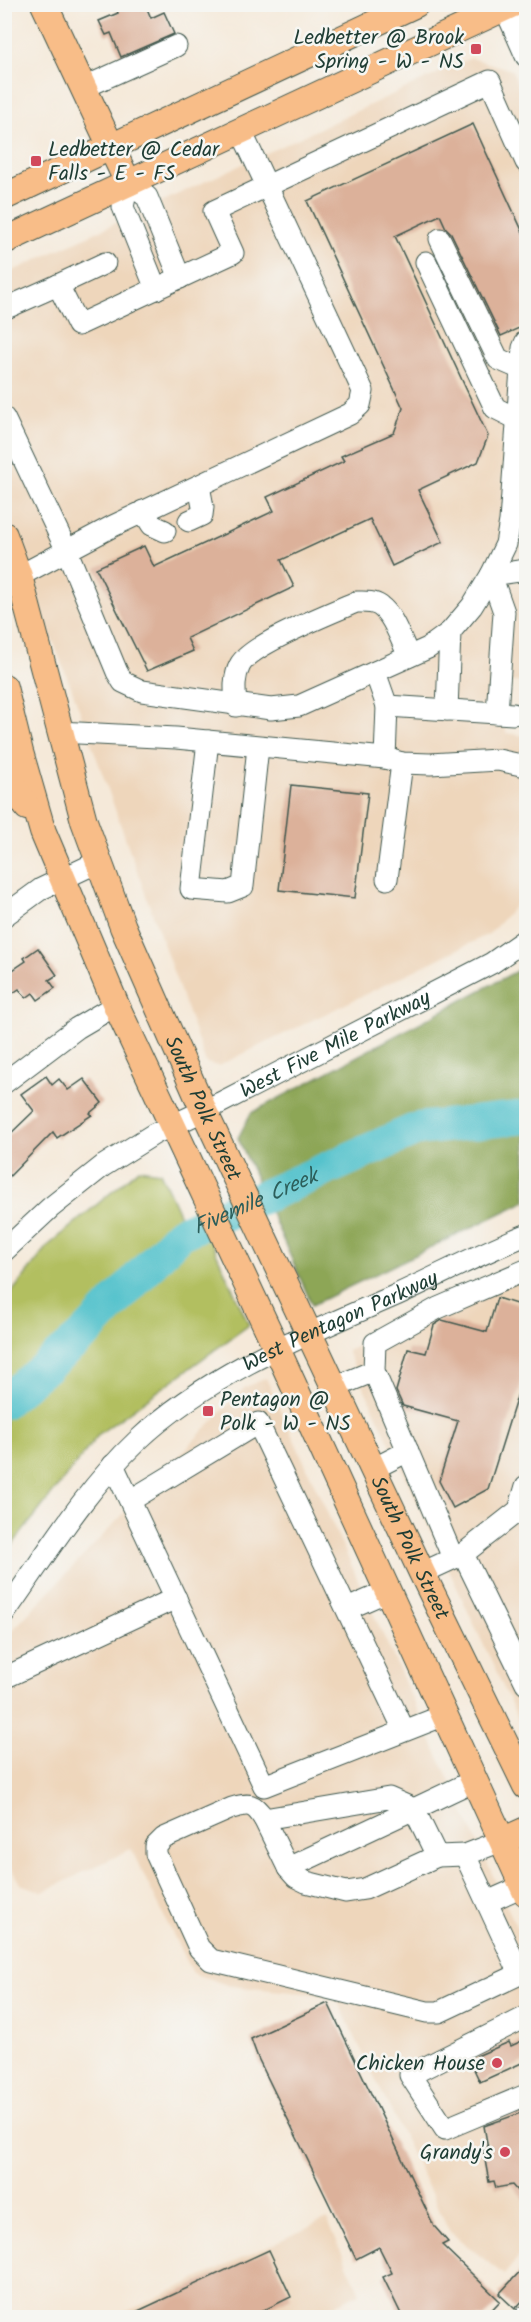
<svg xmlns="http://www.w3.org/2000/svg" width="531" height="2322" font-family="Kalam,sans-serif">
	<rect width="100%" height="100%" fill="#f6f6f2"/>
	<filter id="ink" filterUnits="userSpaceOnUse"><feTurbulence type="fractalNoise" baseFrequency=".0167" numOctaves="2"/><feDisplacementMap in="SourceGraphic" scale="12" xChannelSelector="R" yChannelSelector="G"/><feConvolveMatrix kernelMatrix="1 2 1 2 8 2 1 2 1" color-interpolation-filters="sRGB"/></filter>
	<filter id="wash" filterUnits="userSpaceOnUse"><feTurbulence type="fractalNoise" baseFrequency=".008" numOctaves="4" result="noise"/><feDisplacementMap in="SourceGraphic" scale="24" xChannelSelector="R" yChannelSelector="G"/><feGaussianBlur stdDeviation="1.35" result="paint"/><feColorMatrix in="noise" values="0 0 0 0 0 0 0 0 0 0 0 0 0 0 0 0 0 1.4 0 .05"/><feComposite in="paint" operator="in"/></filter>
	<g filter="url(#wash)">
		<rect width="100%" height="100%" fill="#f5e9d9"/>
		<path fill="#eed6bb" d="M471,58l41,12 14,36v576h-16l-4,51 20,3v158l-37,40 -271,132 -12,-3 -133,-371 -68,-173 -1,-244z
			M526,1262v474l-179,-385z
			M266,1378l260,570v300l-22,27 -54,-43 -115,-236 -105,-10 -38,-13 -61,-124 -88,43 -23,-8 -15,-27 -1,-218 240,-251z
			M327,2219l33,74 -53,24 -194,1z"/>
		<path fill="#b2bf61" stroke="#687e4a" stroke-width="1.5" d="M139,1169l21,3 33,72 13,-14 43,95 -150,109 -94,120v-253l44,-56z"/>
		<path fill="#8da657" stroke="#567246" stroke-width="1.5" d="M526,966v235l-214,104 -74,-167 13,-25z"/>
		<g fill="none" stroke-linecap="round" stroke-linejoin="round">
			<path stroke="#55c2cc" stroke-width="34" id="s1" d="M4,1402l83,-70 92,-98 238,-105 109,-12"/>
		</g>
		<g id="blocks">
			<path fill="#dcb19a" d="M115,4h30l6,14 13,-6 10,22 -53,23 -10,-24 -5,2 -7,-14 19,-8z
				M473,124l53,115v86l-25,11 -50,-103 -5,-5 -6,-13 -45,21 93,200 -10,26 -60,28 25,52 -51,24 -22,-47 -89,41 13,27 -107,51 6,13 -46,20 -51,-103 48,-22 10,21 120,-56 -7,-14 77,-36 -3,-5 53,-23 9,-25 -96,-207z
				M291,785l77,8 -13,105 -76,-8z
				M38,948l19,27 -8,5 6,8 -17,12 -5,-7 -7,5 -7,-9 -9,6 -6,-8v-11l22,-15 -2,-3z
				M46,1076l6,9 7,-6 9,11 16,-11 18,24 -12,10 2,2 -35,23 -4,-6 -49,50v-42l30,-29 -13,-17z
				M497,1298l29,9v61l-38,121 -35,19 -14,-27 19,-60 -55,-15 -7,-15 12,-42 18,4 8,-28 8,-5 45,12z
				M328,2003l106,223 14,16 -6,3 58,56 -16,17h-81l-20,-41 9,-4 -13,-26 -23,12 -98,-201 -7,-19z
				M526,2039v22l-46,21 -9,-19 7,-3 -1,-4 32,-14 2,4z
				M526,2111v90l-14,-16 -16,3 -2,-7 -5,1 -6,-33 5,-1 -4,-22z
				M269,2250l22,47 -43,21h-125z
				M526,2265v32l-11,12 -16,-15z"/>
		</g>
	</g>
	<g filter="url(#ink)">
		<use href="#blocks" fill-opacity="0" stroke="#3f574d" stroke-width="1.5"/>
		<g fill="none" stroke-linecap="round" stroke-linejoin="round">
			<g stroke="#3f574d" stroke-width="23">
				<g id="minor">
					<path d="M503,4l23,52"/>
					<path d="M83,88l93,-42"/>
					<path d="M241,131l26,55 223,-105 36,81"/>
					<path d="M440,239l58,120 23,10"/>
					<path d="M426,262l69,146 24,12"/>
					<path d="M58,285l47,-22"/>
					<path d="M156,289l-33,-82 5,-24 19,14 33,81"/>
					<path d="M4,309l54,-24 20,40 155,-72 -19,-42 53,-25 96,205 -3,14 -10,9 -237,112 -94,50"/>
					<path d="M4,418l63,133 50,121 6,10 19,9 129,18 28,-3 129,-58 22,-16 22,-26 19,-31 35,-5"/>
					<path d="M143,511l9,14 13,6"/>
					<path d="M189,521l13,-6 1,-8 -4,-21"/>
					<path d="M375,672l12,34"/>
					<path d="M236,706c-1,-14 -3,-28 4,-41 11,-21 91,-52 116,-63 8,0 17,-1 24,4 14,10 21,35 29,50"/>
					<path d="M447,710l3,-78"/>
					<path d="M497,713l7,-101 -13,-37 15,-31 4,-23 11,-152 2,-21 3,-7"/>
					<path d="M59,732l117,6 209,20 17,5 28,1 68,-4 28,6"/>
					<path d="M208,741l-17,148 37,3 15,-6 15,-139"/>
					<path d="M385,758l2,-52 126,8"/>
					<path d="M387,879l15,-116"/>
					<path d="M4,916l37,-27 57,-27"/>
					<path d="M4,1083l73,-55 39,-23"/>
					<path id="s2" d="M4,1251l46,-43 53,-42 51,-32 66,-31 272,-140 34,-24"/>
					<path d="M335,1387l39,-16"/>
					<path d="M113,1465l151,321 181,-71"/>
					<path d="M373,1469l35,-18"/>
					<path d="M131,1500l127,-77 146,307"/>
					<path d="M463,1554l63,129"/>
					<path d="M453,1558l-79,-187 1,-28 63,-35 88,-38"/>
					<path d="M422,1573l41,-19 56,-44 7,-24"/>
					<path d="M347,1609l41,-18"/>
					<path id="s3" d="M4,1614c42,-59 80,-123 133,-173 72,-68 168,-106 257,-145 44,-20 87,-43 132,-61"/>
					<path d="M4,1678l172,-80"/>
					<path d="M475,1780l-61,29 -25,-11 -125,21c-10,-16 -15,-16 -32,-11l-68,30 -8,8v8l43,94 12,12 216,52h12l87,-41"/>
					<path d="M264,1819l24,49 8,9 10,5 40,10 19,-3 72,-33"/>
					<path d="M504,1840l-39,15 55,119"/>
					<path d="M288,1868l126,-59 23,47 28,-1"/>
					<path d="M487,1902l36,-16"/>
					<path d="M526,2017l-116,58 35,54 81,-34"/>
					<path d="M526,2318v-2"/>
				</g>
			</g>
			<g stroke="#3f574d" stroke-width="28">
				<g id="major">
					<path d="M44,4l84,179"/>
					<path d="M4,197l412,-193"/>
					<path d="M4,241l509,-237"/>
					<path id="s4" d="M4,535l15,41 65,245 39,106 81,184 218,462 104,213"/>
					<path d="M4,687l16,65 23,80 73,173 161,344 249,544"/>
					<path d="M4,771l23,36"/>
					<path d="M504,1840l22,-10"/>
				</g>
			</g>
			<use href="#minor" stroke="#fff" stroke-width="21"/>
			<use href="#major" stroke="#f8bd88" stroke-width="26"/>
		</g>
	</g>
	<g fill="#d1495b" stroke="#f6f6f2" stroke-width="2">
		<rect x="470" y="43" width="12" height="12" rx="3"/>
		<rect x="30" y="155" width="12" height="12" rx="3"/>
		<rect x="202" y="1405" width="12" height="12" rx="3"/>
		<circle cx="497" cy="2063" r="6"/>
		<circle cx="505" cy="2152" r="6"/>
	</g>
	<g text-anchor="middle" stroke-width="5" stroke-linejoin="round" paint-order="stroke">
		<g font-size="21" fill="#1f3d34" stroke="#f6f6f2" text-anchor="end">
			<text x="464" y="44">Ledbetter @ Brook<tspan x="464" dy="24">Spring - W - NS</tspan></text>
			<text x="48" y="156" text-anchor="start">Ledbetter @ Cedar<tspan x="48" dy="24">Falls - E - FS</tspan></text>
			<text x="220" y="1406" text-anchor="start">Pentagon @<tspan x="220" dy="24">Polk - W - NS</tspan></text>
			<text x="485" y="2070">Chicken House</text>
			<text x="493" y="2159">Grandy's</text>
		</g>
		<g font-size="21" fill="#1f3d34" stroke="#f6f6f2">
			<text dy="7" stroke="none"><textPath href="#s2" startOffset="393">West Five Mile Parkway</textPath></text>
			<text dy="7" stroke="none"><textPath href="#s4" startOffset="608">South Polk Street</textPath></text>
			<text dy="7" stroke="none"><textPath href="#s3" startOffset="456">West Pentagon Parkway</textPath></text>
			<text dy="7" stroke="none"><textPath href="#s4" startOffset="1094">South Polk Street</textPath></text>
		</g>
		<g font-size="22" font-style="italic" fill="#2c5e5a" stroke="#f6f6f2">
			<text dy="8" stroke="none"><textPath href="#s1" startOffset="326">Fivemile Creek</textPath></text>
		</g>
	</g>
	<rect width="531" height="2322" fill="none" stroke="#f6f6f2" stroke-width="24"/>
</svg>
